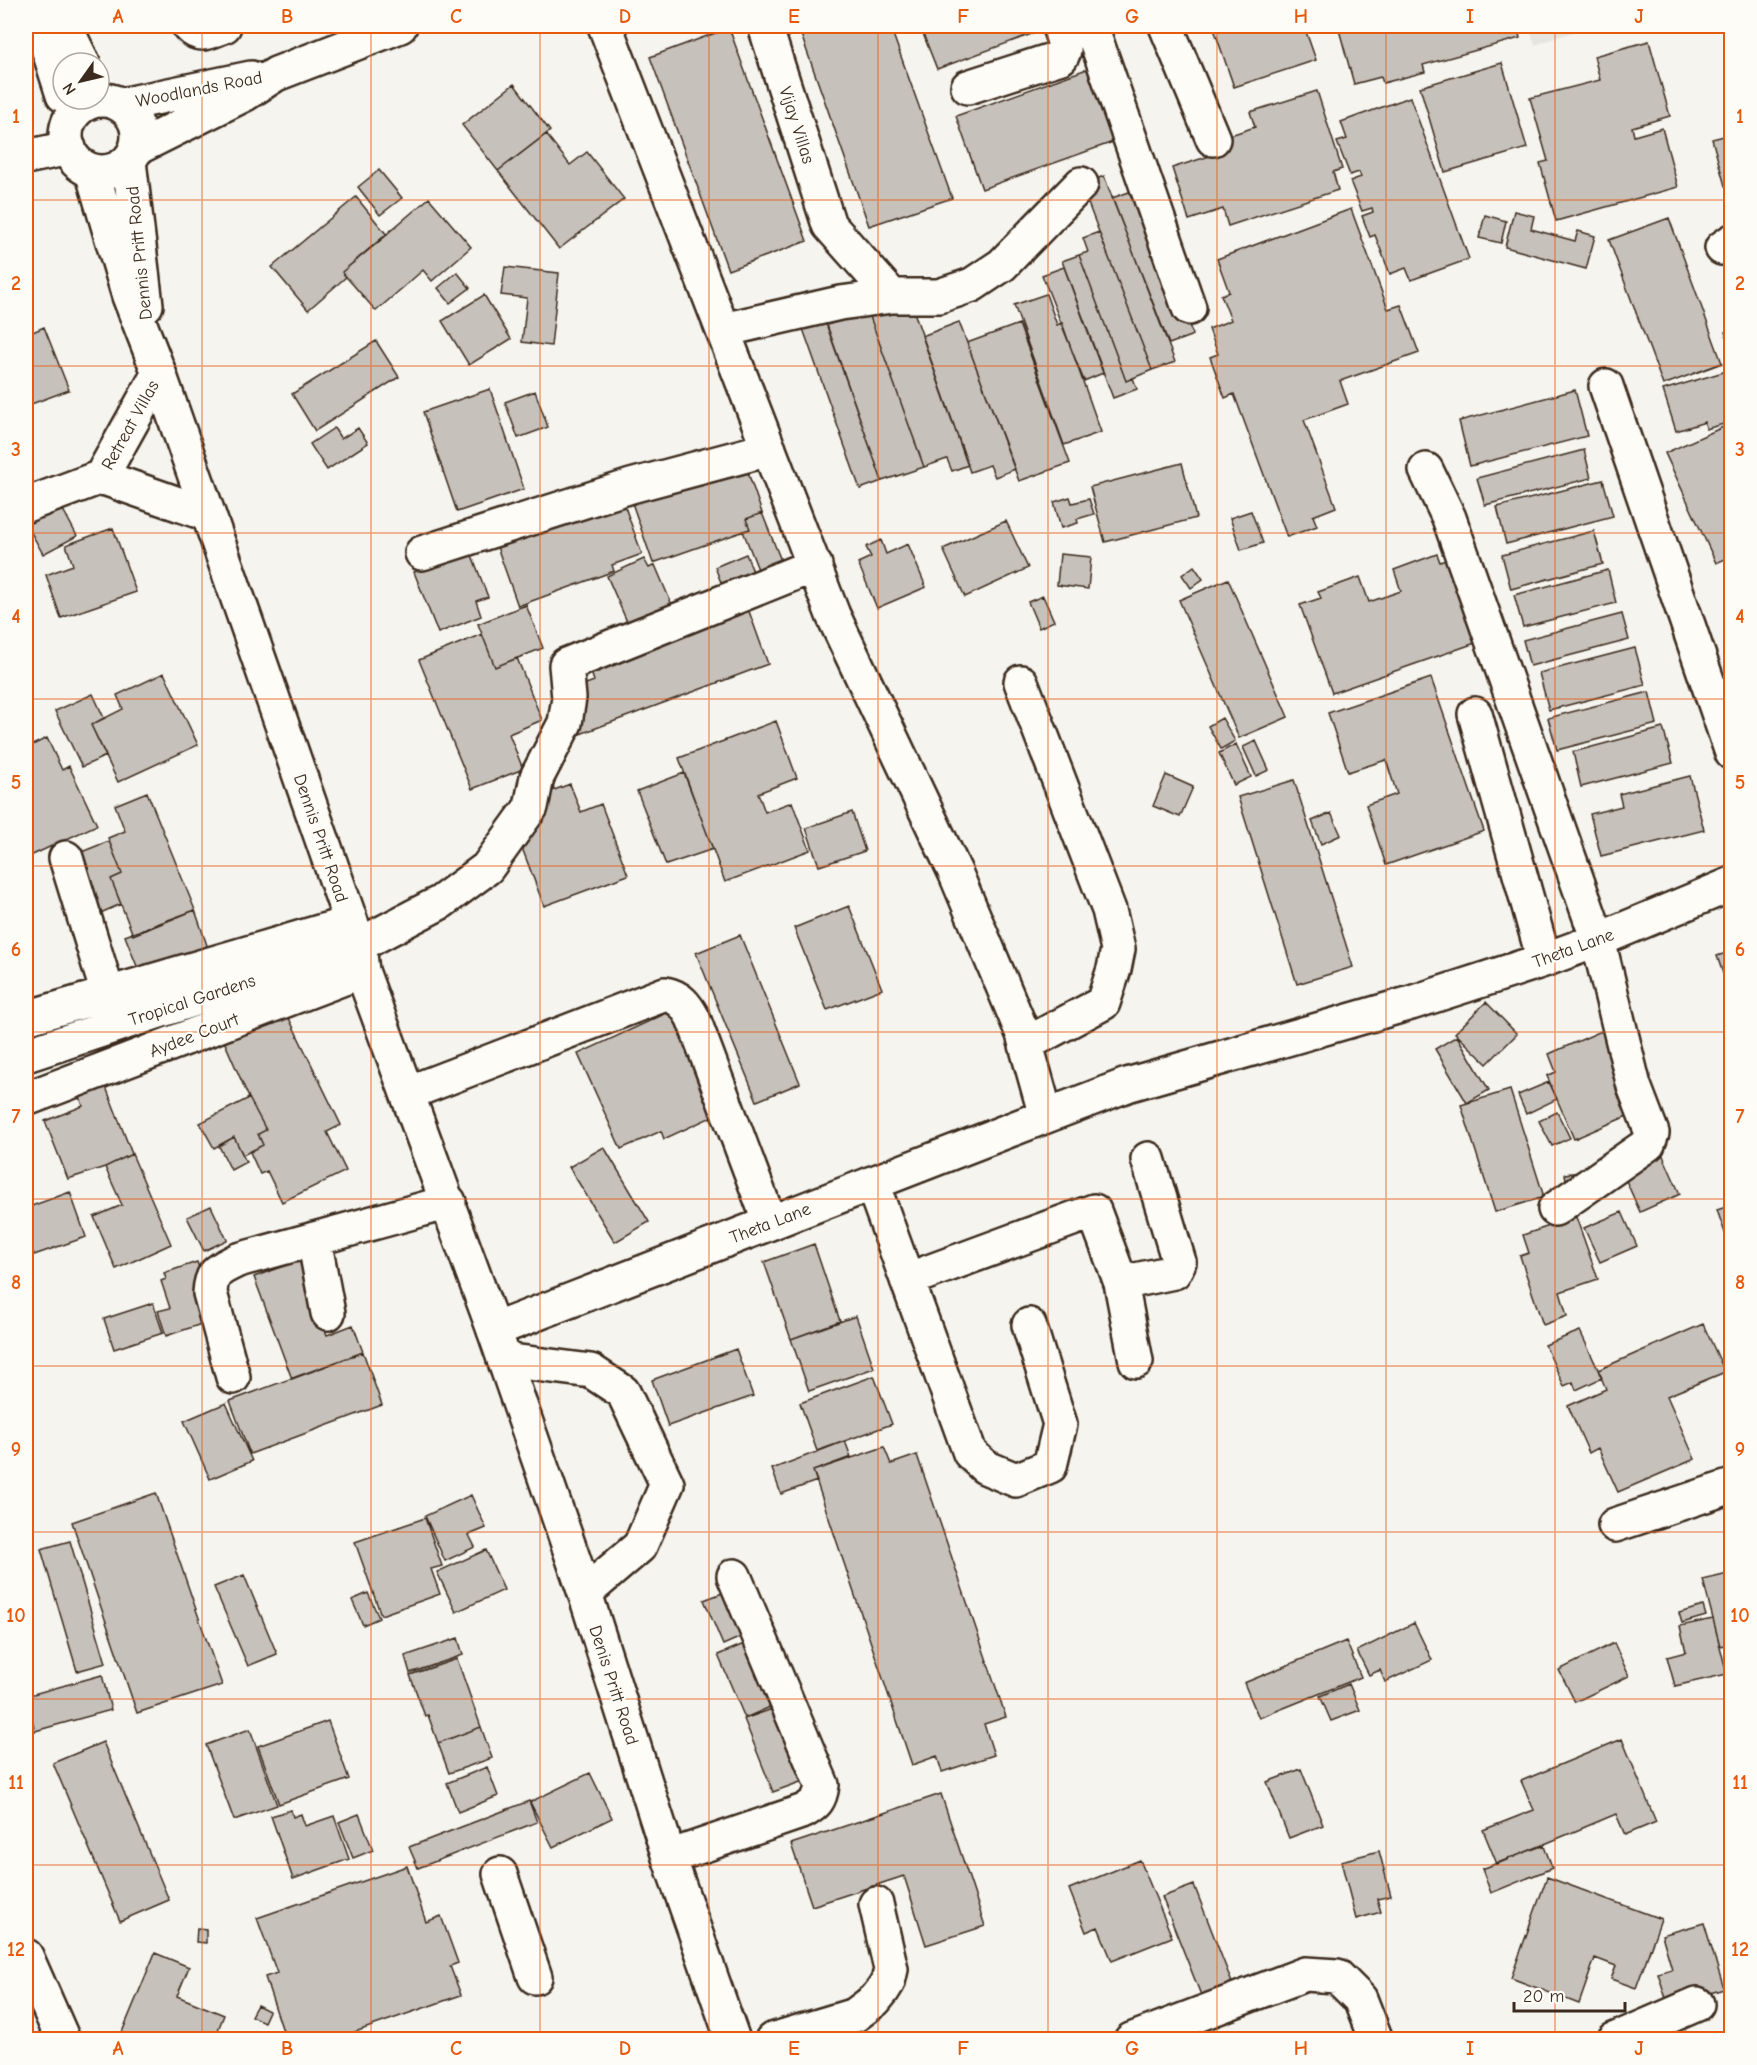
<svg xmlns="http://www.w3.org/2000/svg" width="1757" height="2065" font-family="'Comic Neue',sans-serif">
	<rect width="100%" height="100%" fill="#f5f4ee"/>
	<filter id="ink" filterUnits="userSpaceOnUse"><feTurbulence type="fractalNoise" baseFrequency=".0167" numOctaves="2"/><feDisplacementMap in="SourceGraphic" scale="12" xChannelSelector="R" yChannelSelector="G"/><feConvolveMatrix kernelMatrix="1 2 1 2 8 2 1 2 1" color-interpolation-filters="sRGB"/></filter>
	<g filter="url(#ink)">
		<path fill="#e7e5df" d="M1528,26h62l-55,19z"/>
		<path fill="#c7c1bb" stroke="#3b2a1e" stroke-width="1.5" d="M798,26h92l62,172 -83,28z
			M920,26h115l2,6 -100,37z
			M1213,26h91l12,34 -82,27z
			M1338,26h179l3,12 -97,27 2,7 -42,11 -2,-6 -27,7z
			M729,28l78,213 -79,29 -78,-213z
			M1649,41l21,75 -38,11 2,9 28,-8 16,59 -122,34 -16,-58 8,-2 -18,-63 70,-18 -6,-24z
			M1502,63l25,85 -82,24 -25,-85z
			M1087,69l26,73 -131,47 -26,-73z
			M514,84l36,47 -52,40 -36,-46z
			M1317,91l25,78 -9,3 5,18 -110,36 -5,-17 -34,11 -17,-52 44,-14 -4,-13 43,-14 -5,-15z
			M1410,97l59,162 -58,21 -5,-12 -16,6 -15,-39 -5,2 -8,-21 11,-4 -1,-4 -10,3 -12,-30 11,-4 -2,-5 -9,3 -13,-33 10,-3 -6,-17z
			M546,134l24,31 17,-13 37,47 -65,50 -61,-78z
			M1732,134v51l-7,1 -13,-47z
			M379,170l23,28 -22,17 -22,-28z
			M1104,176l71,186 -23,8 -71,-185z
			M1135,190l58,145 -24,9 -57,-146z
			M356,197l31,38 -45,37 4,5 -38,33 -36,-43z
			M429,198l42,49 -39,34 -9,-11 -47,41 -34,-39z
			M1351,209l37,100 13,-4 18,48 -79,28 8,23 -44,16 32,87 -23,9 4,10 -30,11 -53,-143 -9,4 -15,-41 8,-3 -9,-25 22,-9 -10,-25 8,-3 -12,-33z
			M1514,211l20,5 -3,13 44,12 3,-10 17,5 -9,33 -81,-22z
			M1485,215l21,6 -5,22 -22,-5z
			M1669,218l53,145 -59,22 -54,-145z
			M1099,232l53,138 -26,11 -47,-126 9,-3 -5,-14z
			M1079,255l47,126 7,-3 4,11 -24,9 -51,-137z
			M505,267l54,6 -8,73 -29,-4 5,-44 -26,-3z
			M1064,267l39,106 -19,8 -42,-106z
			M457,272l13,16 -20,15 -12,-15z
			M1046,294l11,31 5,-2 39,109 -37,13 -50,-140z
			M484,295l27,44 -42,26 -27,-44z
			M908,295l60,170 -16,6 -5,-12 -23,8 -56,-156z
			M868,311l56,156 -42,14 -55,-156z
			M824,318l58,163 -22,8 -58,-163z
			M959,322l56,147 -20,8 -5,-12 -20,7 -48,-136z
			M1019,324l51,139 -51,18 -52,-138z
			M44,327l25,63 -43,16v-71z
			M1732,330v21l-7,-19z
			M376,341l23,36 -84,54 -23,-37z
			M1730,370l2,44 -7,2 2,7 -21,6 -1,-7 -29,9 -13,-41z
			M490,389l34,100 -67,23 -34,-100z
			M1575,390l12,46 -117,30 -11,-45z
			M535,391l13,36 -30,11 -13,-36z
			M1732,423v133l-16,7 -51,-110z
			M334,428l7,11 17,-11 10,15 -41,27 -17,-26z
			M1584,450l7,28 -106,27 -8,-27z
			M744,461l18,52 -16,6 4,10 -97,34 -22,-63z
			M1182,463l14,55 -91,24 -15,-55z
			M1603,480l10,36 -107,28 -9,-37z
			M621,496l21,58 -30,11 2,6 -96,35 -23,-65z
			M1070,497l2,6 17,-4 5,15 -17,5 1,4 -17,5 -7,-26z
			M61,506l16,30 -34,18 -16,-29z
			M1251,511l12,32 -22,7 -11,-32z
			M762,513l22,55 -23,9 -18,-46 7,-2 -4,-10z
			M1006,521l22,47 -63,29 -22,-48z
			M113,528l23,64 -75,26 -15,-43 27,-10 -7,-20z
			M1594,531l9,33 -92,25 -9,-34z
			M881,540l5,14 22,-10 18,43 -49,21 -19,-45 13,-6 -5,-10z
			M470,550l18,47 -12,4 5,15 -43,17 -24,-61z
			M746,554l12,30 -36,1 -7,-18z
			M1060,554l31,3 -3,32 -31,-4z
			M1437,554l3,8 11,-4 30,83 -149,52 -32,-88 21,-7 -3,-6 42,-15 9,25 32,-11 -7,-21z
			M644,559l5,9 6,-3 17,40 -44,19 -21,-48z
			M1194,566l9,13 -12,9 -9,-13z
			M1608,570l8,33 -93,24 -9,-32z
			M1228,579l60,138 -49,21 -60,-138z
			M1043,596l11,25 -15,7 -11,-26z
			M746,603l22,61 -188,70 -11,-31 9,-16 16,-6 -5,-15z
			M526,605l17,43 -48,19 -17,-43z
			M1622,614l7,26 -99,26 -7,-26z
			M482,634l13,33 22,-9 25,62 -33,14 14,35 -51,20 -53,-129z
			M1635,648l10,37 -96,25 -10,-37z
			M164,673l34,72 -80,37 -27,-57 32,-16 -6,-14z
			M1431,678l53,153 -98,34 -20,-60 31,-11 -11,-34 -38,12 -20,-59z
			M1649,692l8,32 -100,26 -9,-32z
			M93,694l11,24 -13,7 15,31 -24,11 -27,-56z
			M1222,718l13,23 -14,8 -13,-23z
			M776,721l21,57 -39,15 7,19 27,-10 18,48 -85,32 -46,-124z
			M1663,728l10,35 -92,24 -8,-35z
			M47,738l15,32 7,-4 28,59 -71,33v-110z
			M1256,741l13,29 -13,6 -13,-29z
			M1236,744l15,33 -17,8 -15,-32z
			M684,773l29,76 -47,16 -29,-74z
			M1166,775l27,12 -13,30 -27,-11z
			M1690,776l14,54 -103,26 -11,-42 32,-8 -3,-12z
			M1294,780l59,187 -56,17 -59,-187z
			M570,784l11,28 20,-8 27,71 -84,31 -37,-98z
			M147,792l48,118 -62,25 -22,-56 11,-5 -14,-36 17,-7 -10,-26z
			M852,812l13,39 -46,15 -13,-38z
			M1331,813l10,22 -20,9 -9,-23z
			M109,841l13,33 -11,5 10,25 -25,11 -17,-62z
			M849,906l33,83 -55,21 -33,-82z
			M195,910l18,53 -67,26 -21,-53z
			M740,935l60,148 -43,18 -61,-148z
			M1732,951v49l-15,-44z
			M1486,1002l31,32 -30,30 -32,-31z
			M282,1004l59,121 -14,7 19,39 -64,31 -15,-31 -7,3 -10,-22 13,-7 -5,-11 8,-4 -17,-32 -28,-64z
			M671,1011l47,103 -54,25 -3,-8 -40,18 -43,-95z
			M1606,1029l28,84 -60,26 -27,-63 9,-4 -7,-18z
			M1457,1036l32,54 -22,13 -32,-54z
			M104,1082l28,72 -27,13 -37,12 -23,-58 38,-15 -5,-15z
			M1549,1082l8,17 -31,15 -8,-19z
			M1510,1090l34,107 -49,15 -34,-107z
			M249,1098l17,32 -8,4 5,11 -20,10 -9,-18 -20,11 -14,-25z
			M1557,1112l13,26 -18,8 -13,-25z
			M234,1137l12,25 -15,8 -12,-24z
			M604,1147l45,75 -34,20 -46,-75z
			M1660,1149l20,45 -40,18 -20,-45z
			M132,1154l39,90 -55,25 -22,-52 28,-12 -17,-38z
			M1580,1172l-12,19 -3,-17z
			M70,1192l16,45 -52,18 -8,-23v-24z
			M1732,1205v48l-15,-43z
			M211,1206l16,34 -23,11 -17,-34z
			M1622,1212l15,34 -37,16 -16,-34z
			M1576,1217l22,62 -38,13 7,24 -24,9 -23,-69 9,-3 -6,-18z
			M814,1244l26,77 -49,18 -27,-77z
			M299,1260l28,75 26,-10 10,27 -71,27 -38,-102z
			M197,1262l19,57 -50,17 -8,-25 12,-3 -9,-27 5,-2 -2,-6z
			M153,1303l10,30 -49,16 -10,-30z
			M856,1316l18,52 -65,23 -18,-52z
			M1703,1324l22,48 -58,24 28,63 -77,33 -20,-44 -9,5 -21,-47 38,-17 -8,-19z
			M1580,1331l22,47 -26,12 -3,-8 -9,4 -19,-41z
			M736,1349l17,47 -85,30 -16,-46z
			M363,1352l19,53 -132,49 -20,-53z
			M874,1376l18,48 -75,27 -17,-48z
			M226,1403l26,58 -42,18 -26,-58z
			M845,1441l6,16 -38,14 4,10 -36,13 -9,-25z
			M884,1447l7,17 26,-9 89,262 -22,7 10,31 -52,17 -5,-16 -25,9 -99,-294z
			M156,1493l66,192 -85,28 -65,-191z
			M471,1495l15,33 -17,7 6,12 -30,14 -20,-45z
			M425,1518l17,48 -11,3 9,25 -59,21 -26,-73z
			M70,1541l36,122 -29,8 -36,-122z
			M486,1550l18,40 -48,22 -19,-40z
			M1732,1573v70l-12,3 -17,-66z
			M244,1575l33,79 -29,12 -34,-79z
			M733,1589l17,44 -27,12 -19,-45z
			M368,1593l11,25 -16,7 -11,-25z
			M1703,1606l3,10 -24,7 -3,-10z
			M1713,1619l14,55 -52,12 -8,-29 19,-5 -6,-26z
			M1414,1623l18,37 -47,22 -5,-12 -11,5 -12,-24z
			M458,1638l5,17 -53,18 -5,-17z
			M751,1641l26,63 -32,14 -27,-63z
			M1346,1641l15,36 -102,41 -15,-35z
			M1614,1643l15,33 -54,26 -16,-32z
			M457,1659l24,68 -43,16 -10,-28 -3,1 -15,-41z
			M102,1675l9,35 -76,21 -9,-35z
			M1349,1684l11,26 -29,11 -11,-25z
			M775,1708l28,73 -30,11 -29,-73z
			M328,1721l21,58 -70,25 -21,-58z
			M481,1727l11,31 -43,15 -11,-30z
			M250,1729l27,76 -43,15 -28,-75z
			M1622,1739l34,83 -31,13 -9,-21 -119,50 -14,-34 51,-20 -13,-29z
			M103,1742l66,158 -49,21 -67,-158z
			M487,1767l11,29 -40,16 -11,-29z
			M1301,1769l22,56 -34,13 -22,-56z
			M590,1773l22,45 -59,29 -23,-45z
			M941,1794l44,132 -59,19 -22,-69 -92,30 -21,-62z
			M529,1801l8,21 -119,46 -9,-21z
			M291,1810l2,7 8,-3 4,12 29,-10 15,43 -56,20 -22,-63z
			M359,1814l14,36 -20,8 -14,-36z
			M1544,1845l8,23 -61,25 -9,-24z
			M1379,1851l12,45 -14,3 4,13 -25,7 -15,-58z
			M1140,1860l32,77 -60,24 -14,-34 -12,5 -17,-43z
			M407,1866l19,56 15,-6 17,47 -8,3 11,29 -129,45h-46l-21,-63 12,-4 -20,-55z
			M1547,1877l114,42 -25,69 -25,-9 5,-13 -21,-8 -16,46 -68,-26z
			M1194,1885l40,103 -31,12 -41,-103z
			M1704,1923l20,66 -56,16 -10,-32 14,-4 -10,-34z
			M197,1928l9,1v14l-10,-1z
			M155,1953l34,14 -12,29 47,19 -10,25h-89l-5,-3z
			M257,2005l12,6 -5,11 -13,-6z
			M1466,2033l2,7h-17z
			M1486,2034l2,6h-15z"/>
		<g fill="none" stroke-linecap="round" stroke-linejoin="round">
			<g stroke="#3b2a1e" stroke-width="38">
				<path id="minor" d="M189,26c12,13 20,5 35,0
					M605,26l228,589 122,257 68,162 23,82 81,-31 284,-82 133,-43 54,-20 134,-56
					M765,26l64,199 63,71
					M1091,26l98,282
					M1166,26l47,113
					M968,87l93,-30c7,-10 1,-20 -2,-31
					M121,105l130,-27
					M137,148l108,-54 31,-20 124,-48
					M26,157l43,-9
					M1722,248l10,-7
					M723,330l117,-27 52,-7h47l33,-11 30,-20 79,-81
					M159,373l-58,104 106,37
					M1606,386l126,367
					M1426,470l23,48 149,422 36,146 18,47 -4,11 -93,65
					M26,505l75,-28
					M422,553l209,-67 138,-37
					M1021,682l88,228 9,39 -4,20 -11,34 -77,41
					M1475,714l69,246
					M66,858l42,136
					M26,1018l324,-95
					M26,1055l333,-110 82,-43 46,-34 44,-61 6,-30 28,-54 4,-25 -3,-33 249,-100
					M408,1093l257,-99c15,3 21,11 28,24l77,205
					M26,1099l336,-128
					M872,1183l98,270 15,14 31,13 34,-14 10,-42 -31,-99
					M314,1239l14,74
					M907,1280l187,-69 27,72 15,78
					M1121,1283l53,-11 5,-10 -31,-103
					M494,1330l552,-214
					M504,1360l87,11 32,21 44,92 -27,62 -55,47
					M233,1377l-23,-84c1,-22 10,-24 28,-33l211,-58
					M1615,1525l117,-39
					M669,1857l135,-46c12,-7 16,-11 18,-26l-88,-209
					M500,1874l35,103
					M26,1956l37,84
					M772,2040l83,-25 20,-15 8,-10 5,-8 3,-13 -15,-65
					M1131,2040l174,-66 32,2 23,23 16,41
					M1614,2040l83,-36"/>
			</g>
			<g stroke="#3b2a1e" stroke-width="38">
				<path id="major" d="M41,26l22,69
					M65,26l18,37
					M66 136a36 36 0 1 1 72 0a36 36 0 1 1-72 0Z
					M129,161l17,144
					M92,171l37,125 30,77 200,572 3,26 132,359 91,263 84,264 64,183"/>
			</g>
			<use href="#minor" stroke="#fdfcf7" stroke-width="33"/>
			<use href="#major" stroke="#fdfcf7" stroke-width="33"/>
		</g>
	</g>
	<path fill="none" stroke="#e8590c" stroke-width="1.5" stroke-opacity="0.55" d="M202,26v2014M371,26v2014M540,26v2014M709,26v2014M878,26v2014M1048,26v2014M1217,26v2014M1386,26v2014M1555,26v2014M26,200h1706M26,366h1706M26,533h1706M26,699h1706M26,866h1706M26,1032h1706M26,1199h1706M26,1366h1706M26,1532h1706M26,1699h1706M26,1865h1706"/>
	<g text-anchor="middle" stroke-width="4.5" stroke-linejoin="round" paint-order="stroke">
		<g font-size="18" fill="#3b2a1e" stroke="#fdfcf7">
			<text transform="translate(199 89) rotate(-11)" y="6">Woodlands Road</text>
			<text transform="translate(797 125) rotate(72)" y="6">Vijay Villas</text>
			<text transform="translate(139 253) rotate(-96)" y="6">Dennis Pritt Road</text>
			<text transform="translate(130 425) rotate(-61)" y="6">Retreat Villas</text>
			<text transform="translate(321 838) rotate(71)" y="6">Dennis Pritt Road</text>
			<text transform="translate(1573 948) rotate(-20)" y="6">Theta Lane</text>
			<text transform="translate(192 1000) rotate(-18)" y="6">Tropical Gardens</text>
			<text transform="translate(194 1035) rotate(-21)" y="6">Aydee Court</text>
			<text transform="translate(770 1223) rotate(-21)" y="6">Theta Lane</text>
			<text transform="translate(614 1685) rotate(72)" y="6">Denis Pritt Road</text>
		</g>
	</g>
	<rect width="1757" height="2065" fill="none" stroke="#fdfcf7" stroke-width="66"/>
	<g transform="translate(81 81) rotate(236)"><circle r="28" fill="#fdfcf7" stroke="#afa8a0" stroke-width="1.5"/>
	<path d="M0-4.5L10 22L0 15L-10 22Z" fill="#3b2a1e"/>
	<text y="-9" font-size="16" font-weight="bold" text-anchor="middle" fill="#3b2a1e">N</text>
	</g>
	<path d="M1514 2002v9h111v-9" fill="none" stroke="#3b2a1e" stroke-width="3"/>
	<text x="1523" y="2002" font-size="18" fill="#3b2a1e" stroke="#fdfcf7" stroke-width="4.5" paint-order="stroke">20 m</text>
	<rect x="33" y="33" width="1691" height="1999" fill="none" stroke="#e8590c" stroke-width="2"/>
	<g font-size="20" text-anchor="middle" font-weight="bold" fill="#e8590c">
		<text x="118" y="23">A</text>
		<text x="287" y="23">B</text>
		<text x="456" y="23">C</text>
		<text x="625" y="23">D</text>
		<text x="794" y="23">E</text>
		<text x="963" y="23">F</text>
		<text x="1132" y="23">G</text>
		<text x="1301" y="23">H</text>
		<text x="1470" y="23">I</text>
		<text x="1639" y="23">J</text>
		<text x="16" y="123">1</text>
		<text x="1740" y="123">1</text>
		<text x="16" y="290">2</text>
		<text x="1740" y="290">2</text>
		<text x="16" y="456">3</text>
		<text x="1740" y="456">3</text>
		<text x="16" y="623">4</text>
		<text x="1740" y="623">4</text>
		<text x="16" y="789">5</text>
		<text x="1740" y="789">5</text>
		<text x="16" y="956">6</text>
		<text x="1740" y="956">6</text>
		<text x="16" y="1123">7</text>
		<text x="1740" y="1123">7</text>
		<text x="16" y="1289">8</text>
		<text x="1740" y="1289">8</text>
		<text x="16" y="1456">9</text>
		<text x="1740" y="1456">9</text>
		<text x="16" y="1622">10</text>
		<text x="1740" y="1622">10</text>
		<text x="16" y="1789">11</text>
		<text x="1740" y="1789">11</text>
		<text x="16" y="1956">12</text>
		<text x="1740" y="1956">12</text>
		<text x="118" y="2055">A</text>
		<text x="287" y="2055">B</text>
		<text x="456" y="2055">C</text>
		<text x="625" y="2055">D</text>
		<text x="794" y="2055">E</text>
		<text x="963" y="2055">F</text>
		<text x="1132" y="2055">G</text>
		<text x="1301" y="2055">H</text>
		<text x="1470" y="2055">I</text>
		<text x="1639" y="2055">J</text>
	</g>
</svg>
